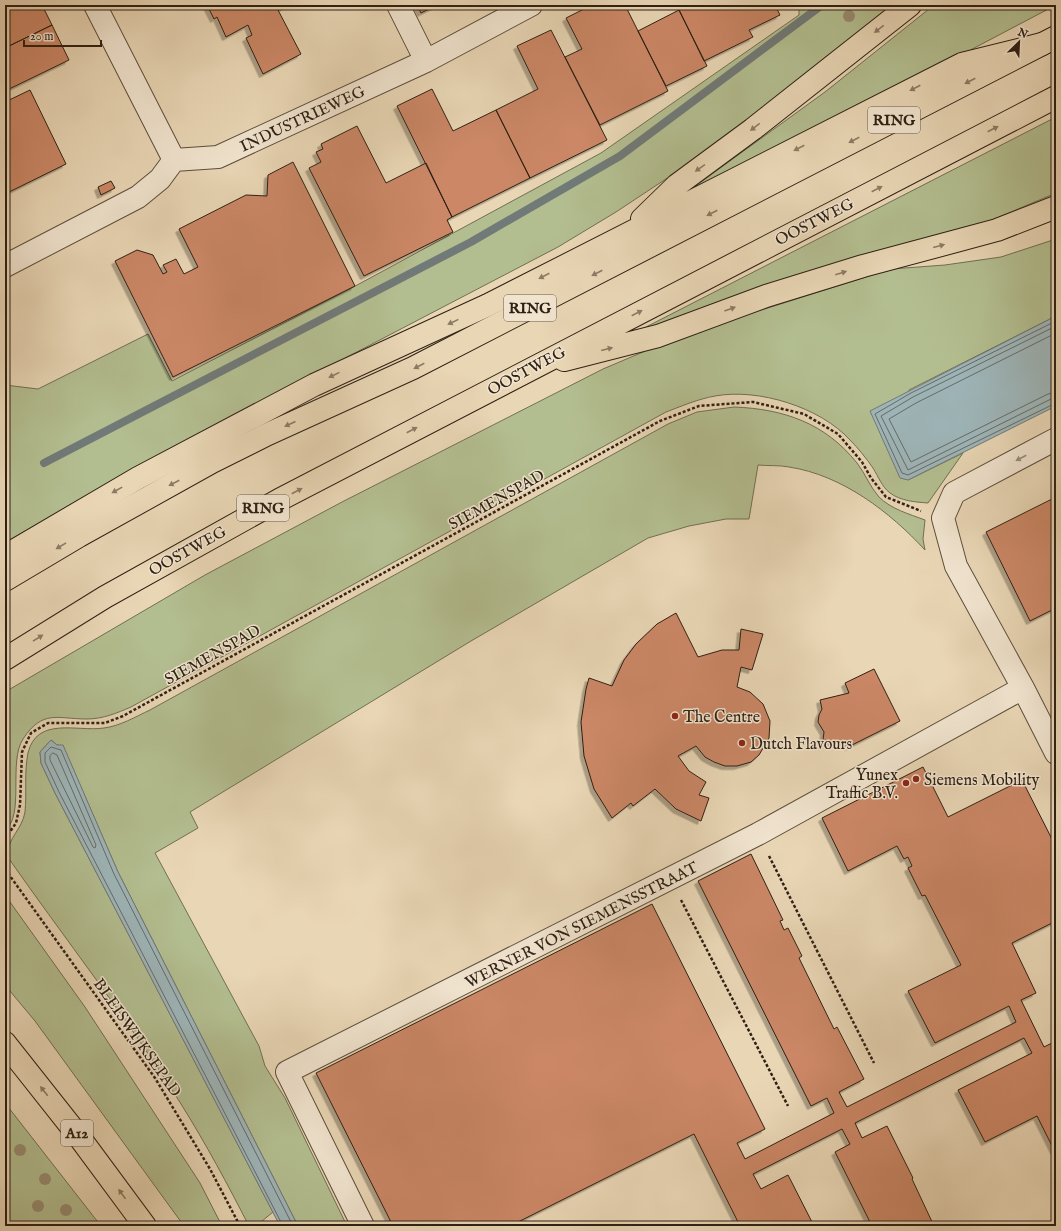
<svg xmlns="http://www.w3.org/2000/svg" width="1061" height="1231" font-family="'IM FELL English',serif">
	<defs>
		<filter id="shadow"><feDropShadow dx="-3.5" dy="3.5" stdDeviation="0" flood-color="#0004"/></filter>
	</defs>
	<rect width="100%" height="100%" fill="#e9d6b5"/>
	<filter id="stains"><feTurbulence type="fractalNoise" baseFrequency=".005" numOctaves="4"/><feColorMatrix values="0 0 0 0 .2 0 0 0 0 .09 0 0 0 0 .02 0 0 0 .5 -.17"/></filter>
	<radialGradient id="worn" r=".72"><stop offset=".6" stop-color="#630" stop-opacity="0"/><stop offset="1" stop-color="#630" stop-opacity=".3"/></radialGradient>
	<path fill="#b3be90" stroke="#706f52" d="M799,5h93l-156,125 -46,33 -74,49 -58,35 -274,143 -279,153v-158l33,4 110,-55 24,47 187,-97 242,-131 198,-138z
		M934,5h122l-232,122 -141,68 142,-103z
		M1056,117v76l-76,32 -373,122z
		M1056,239v77l-147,74 -1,90 55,-27 -35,50c-13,-1 -27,-2 -38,-10 -8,-6 -12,-17 -17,-25 -7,-10 -15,-20 -23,-28 -30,-33 -92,-52 -135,-44 -17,3 -33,10 -49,16l-535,295c-14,6 -28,12 -44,12 -30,0 -44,-10 -64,20 -15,23 2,77 -18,91v-138l200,-117 137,-73 261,-133 47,-20 105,-37 136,-43 54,-4 56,-8z
		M734,407c50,2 91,16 123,56 8,10 13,24 22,34 12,12 30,17 46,23l-2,19 2,11c-35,-38 -83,-75 -136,-83 -10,-2 -21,-1 -31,-2l-9,54h-23l-37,7 -41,12 -177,103 -281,171 8,16 -43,25 104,193 6,20 20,32 62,128h-49l-180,-354 -55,-126 -6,-1 -6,-5 -11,12 1,11 14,30 218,419 -17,14h-7c-21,-41 -43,-82 -68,-122 -53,-85 -116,-165 -174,-248 1,-19 15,-26 18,-44 2,-20 -1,-39 3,-59 9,-37 49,-21 76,-25 16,-2 31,-11 46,-18l518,-286 29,-12z
		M5,895l80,112 115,176 22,43h-38l-149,-205 -30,-36z
		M5,1103l96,123h-96z"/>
	<path fill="#9eb6ba" stroke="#717a78" d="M1056,316v90l-148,74 -8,-2 -30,-67z
		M51,740l6,5h6l55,127 180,354h-18l-225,-433 -14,-30 -1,-11z"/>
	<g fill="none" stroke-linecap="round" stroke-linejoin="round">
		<path stroke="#666b67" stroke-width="1" d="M1056,321l-145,72 -36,21 27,59 6,2 148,-72
			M1056,326l-143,71 -32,19 27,54 143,-71 5,-1
			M1056,333l-140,70 -27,16 22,43 137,-68 8,-2
			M53,753l4,2 39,90 -1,3 -2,-1 -43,-87v-4z
			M283,1226l-224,-434 -14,-30v-9l6,-6 10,3 53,124 179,352"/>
		<path stroke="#717a78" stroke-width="8" d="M44,463l427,-221 149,-86 202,-151"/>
	</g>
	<path fill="#cb8766" stroke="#2e2014" filter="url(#shadow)" d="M6,5h36l10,20 -47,23z
		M207,5h81l-10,5 23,44 -38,20 -17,-36 6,-3 -4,-10 -22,12 -9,-20 -3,2z
		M417,5h20l-16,8z
		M592,5h33l43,86 -68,34 -35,-68 17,-8 -16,-31z
		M689,5h86l5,10 -31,15 4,7 -49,24 -25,-51z
		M679,10l28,56 -41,20 -28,-55z
		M52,25l17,35 -64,31v-43z
		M551,30l56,110 -77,38 -34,-68 42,-21 -21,-43z
		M432,89l21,42 43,-21 34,68 -78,39 -55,-111z
		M30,90l36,74 -61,30v-92z
		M357,126l29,57 40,-20 26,54 -5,3 6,12 -89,44 -55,-108 12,-6 -5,-10 7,-3 -2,-5z
		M293,162l62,124 -182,91 -58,-116 22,-11 16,5 10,19 4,-2 -4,-7 13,-6 8,15 14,-7 -19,-38 67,-34 21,1 1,-21z
		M111,181l4,7 -14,7 -3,-8z
		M1056,497v111l-26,13 -44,-89z
		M676,613l22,44 24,-7h17l2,-21 22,5 -11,36 -11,-3 -4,20 13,5 13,12 7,17 -1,17 -10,17 -8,7 -14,4h-12l-11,-4 -9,-5 -9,-11 -18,10 11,15 17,11 -7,13 10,3 -8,23 -25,-12 -21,-20 -22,17 -2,-3 -19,15 -18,-29 -10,-33 -3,-34 5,-33 3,-11 23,8 12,-26 12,-16 21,-20z
		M874,669l26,52 -52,26 -3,-4 -22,-3 1,-8 -6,-10 1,-7 3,-6 -2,-9 29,-7 -4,-10z
		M923,767l25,50 74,-37 34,67v74l-44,22 24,50 -15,7 23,47 12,-6v113l-19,-38 -52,26 -27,-52 74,-37 -8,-15 -169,85 7,15 25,-12 26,52 -1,1 22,47h-62l-37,-74 15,-8 -8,-15 -89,45 8,15 27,-14 26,51h-74l-46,-92 -184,92h-117l-77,-153 336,-169 113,225 -28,14 8,16 89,-46 -7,-15 -16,8 -113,-225 53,-27 32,66 -3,1 4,9 4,-2 14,28 -3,2 35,71 3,-2 27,52 -25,13 8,15 169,-85 -7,-16 -74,37 -27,-52 53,-26 -36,-70 -3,1 -14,-28 4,-2 -4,-9 -4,2 -7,-13 -49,25 -26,-53z"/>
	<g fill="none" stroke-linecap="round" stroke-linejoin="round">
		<g stroke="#5d4e3c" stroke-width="24">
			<path id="minor" d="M95,5l79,155
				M398,5l28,56
				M5,266l133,-69 22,-18 14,-19 44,-3 208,-96 105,-56
				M1056,439l-102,54 -11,25 13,48 67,122 33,65
				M363,1226l-76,-154 471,-238 265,-146"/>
		</g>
		<g stroke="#2e2014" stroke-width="24">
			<path id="major" d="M564,360l94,-24 108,-40 97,-30 134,-36 59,-23
				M5,580l74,-44 133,-74 56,-28 145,-66 643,-331
				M5,659l100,-62 174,-97 777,-403"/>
		</g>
		<g stroke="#2e2014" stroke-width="24">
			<path id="highway" d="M642,219l35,-34 76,-56 157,-124
				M5,556l133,-78 176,-93 174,-80 474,-241 80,-20
				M5,1043l72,91 68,92"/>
		</g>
		<path stroke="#2e2014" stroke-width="2.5" stroke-dasharray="3 2" stroke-linecap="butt" d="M5,839l11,-16 4,-18 2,-53 9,-19 17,-10h57l18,-7 537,-295 39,-15 54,-4 51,12 34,20 24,28 9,16 15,19 35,14
			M769,856l105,207
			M5,869l150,209 55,91 30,57
			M681,900l107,206"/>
		<use href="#minor" stroke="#f1e4cf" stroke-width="22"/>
		<use href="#major" stroke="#e9d6b5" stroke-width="22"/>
		<use href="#highway" stroke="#e9d6b5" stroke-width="22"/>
	</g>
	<g fill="#988c71">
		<circle cx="849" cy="16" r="6"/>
		<circle cx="20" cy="1150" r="6"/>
		<circle cx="45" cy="1179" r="6"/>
		<circle cx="38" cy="1206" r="6"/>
		<circle cx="66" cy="1210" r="6"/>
	</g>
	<defs><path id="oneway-solid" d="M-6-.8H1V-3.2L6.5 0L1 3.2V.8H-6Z"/></defs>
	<g fill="#8c7b64">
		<use href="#oneway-solid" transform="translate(879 29) rotate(142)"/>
		<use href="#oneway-solid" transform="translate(970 81) rotate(153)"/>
		<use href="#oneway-solid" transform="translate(915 88) rotate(153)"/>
		<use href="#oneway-solid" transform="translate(755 127) rotate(142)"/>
		<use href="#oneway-solid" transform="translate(993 129) rotate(-27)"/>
		<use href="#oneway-solid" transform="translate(854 140) rotate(153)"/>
		<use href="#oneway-solid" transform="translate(799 148) rotate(153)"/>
		<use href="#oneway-solid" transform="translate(700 168) rotate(145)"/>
		<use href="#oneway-solid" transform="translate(877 189) rotate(-27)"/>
		<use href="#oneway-solid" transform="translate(712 213) rotate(153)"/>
		<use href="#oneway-solid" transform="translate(939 246) rotate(-15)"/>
		<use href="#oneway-solid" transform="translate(597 273) rotate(153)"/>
		<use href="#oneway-solid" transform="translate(841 273) rotate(-17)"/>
		<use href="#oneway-solid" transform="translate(544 276) rotate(153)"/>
		<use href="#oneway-solid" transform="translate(730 309) rotate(-20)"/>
		<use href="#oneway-solid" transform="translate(637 313) rotate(-27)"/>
		<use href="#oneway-solid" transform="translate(453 322) rotate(154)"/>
		<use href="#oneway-solid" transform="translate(607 349) rotate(-14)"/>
		<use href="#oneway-solid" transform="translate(419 366) rotate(153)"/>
		<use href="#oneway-solid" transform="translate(334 375) rotate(154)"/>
		<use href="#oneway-solid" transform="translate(290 424) rotate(156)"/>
		<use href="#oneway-solid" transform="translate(412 430) rotate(-28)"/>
		<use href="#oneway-solid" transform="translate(174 483) rotate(152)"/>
		<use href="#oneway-solid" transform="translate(117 490) rotate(151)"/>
		<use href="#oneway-solid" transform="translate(297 491) rotate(-28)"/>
		<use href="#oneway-solid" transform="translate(61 546) rotate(149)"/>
		<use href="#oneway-solid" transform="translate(38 638) rotate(-32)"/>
		<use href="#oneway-solid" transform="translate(44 1091) rotate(-128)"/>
		<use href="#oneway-solid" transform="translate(122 1194) rotate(-126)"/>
	</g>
	<use fill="#998c7b" href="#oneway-solid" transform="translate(1021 458) rotate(152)"/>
	<g fill="#8f2418" stroke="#f1e4cf" stroke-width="1.5">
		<circle cx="675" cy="716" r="4"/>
		<circle cx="742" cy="743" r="4"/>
		<circle cx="916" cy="779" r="4"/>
		<circle cx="906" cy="783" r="4"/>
	</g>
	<g text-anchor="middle" stroke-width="3" stroke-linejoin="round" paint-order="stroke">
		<g fill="#f1e4cf" stroke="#685b4c" stroke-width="1">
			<rect x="868" y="107" width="52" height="26" rx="3"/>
			<rect x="504" y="295" width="52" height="26" rx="3"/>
			<rect x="237" y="495" width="52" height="26" rx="3"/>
			<rect x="61" y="1120" width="32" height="26" rx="3"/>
		</g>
		<g font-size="15" font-weight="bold" fill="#2e2014">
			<text x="894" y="125">RING</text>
			<text x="530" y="313">RING</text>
			<text x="263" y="513">RING</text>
			<text x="77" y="1138">A12</text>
		</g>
		<g font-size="16" fill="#2e2014" stroke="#f1e4cf">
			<text transform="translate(302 118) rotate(-25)" y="6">INDUSTRIEWEG</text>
			<text transform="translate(814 221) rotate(-27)" y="6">OOSTWEG</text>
			<text transform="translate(526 370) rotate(-28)" y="6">OOSTWEG</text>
			<text transform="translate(496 499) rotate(-29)" y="6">SIEMENSPAD</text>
			<text transform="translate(187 550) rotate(-29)" y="6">OOSTWEG</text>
			<text transform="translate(212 654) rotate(-29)" y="6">SIEMENSPAD</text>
			<text transform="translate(581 924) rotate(-27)" y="6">WERNER VON SIEMENSSTRAAT</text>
			<text transform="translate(138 1037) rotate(55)" y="6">BLEISWIJKSEPAD</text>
		</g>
		<g font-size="16" fill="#2e2014" stroke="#f1e4cf" text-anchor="start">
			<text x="683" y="722">The Centre</text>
			<text x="750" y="749">Dutch Flavours</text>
			<text x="898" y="780" text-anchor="end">Yunex<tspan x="898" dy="18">Traffic B.V.</tspan></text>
			<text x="924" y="785">Siemens Mobility</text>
		</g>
	</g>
	<rect width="1061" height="1231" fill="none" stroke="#e9d6b5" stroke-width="20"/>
	<rect x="6" y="6" width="1049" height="1219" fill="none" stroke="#2e2014" stroke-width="2"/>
	<rect x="10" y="10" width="1041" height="1211" fill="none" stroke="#2e2014"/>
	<g transform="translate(1019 42) rotate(24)" stroke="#f1e4cf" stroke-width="3" paint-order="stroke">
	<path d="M0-3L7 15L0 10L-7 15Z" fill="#2e2014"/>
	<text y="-6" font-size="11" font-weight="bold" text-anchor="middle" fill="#2e2014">N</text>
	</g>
	<path d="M24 40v6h77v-6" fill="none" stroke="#2e2014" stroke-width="2"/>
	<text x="30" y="40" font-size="12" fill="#2e2014" stroke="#f1e4cf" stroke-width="3" paint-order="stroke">20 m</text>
	<rect width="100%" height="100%" filter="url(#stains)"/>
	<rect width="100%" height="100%" fill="url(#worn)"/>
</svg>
